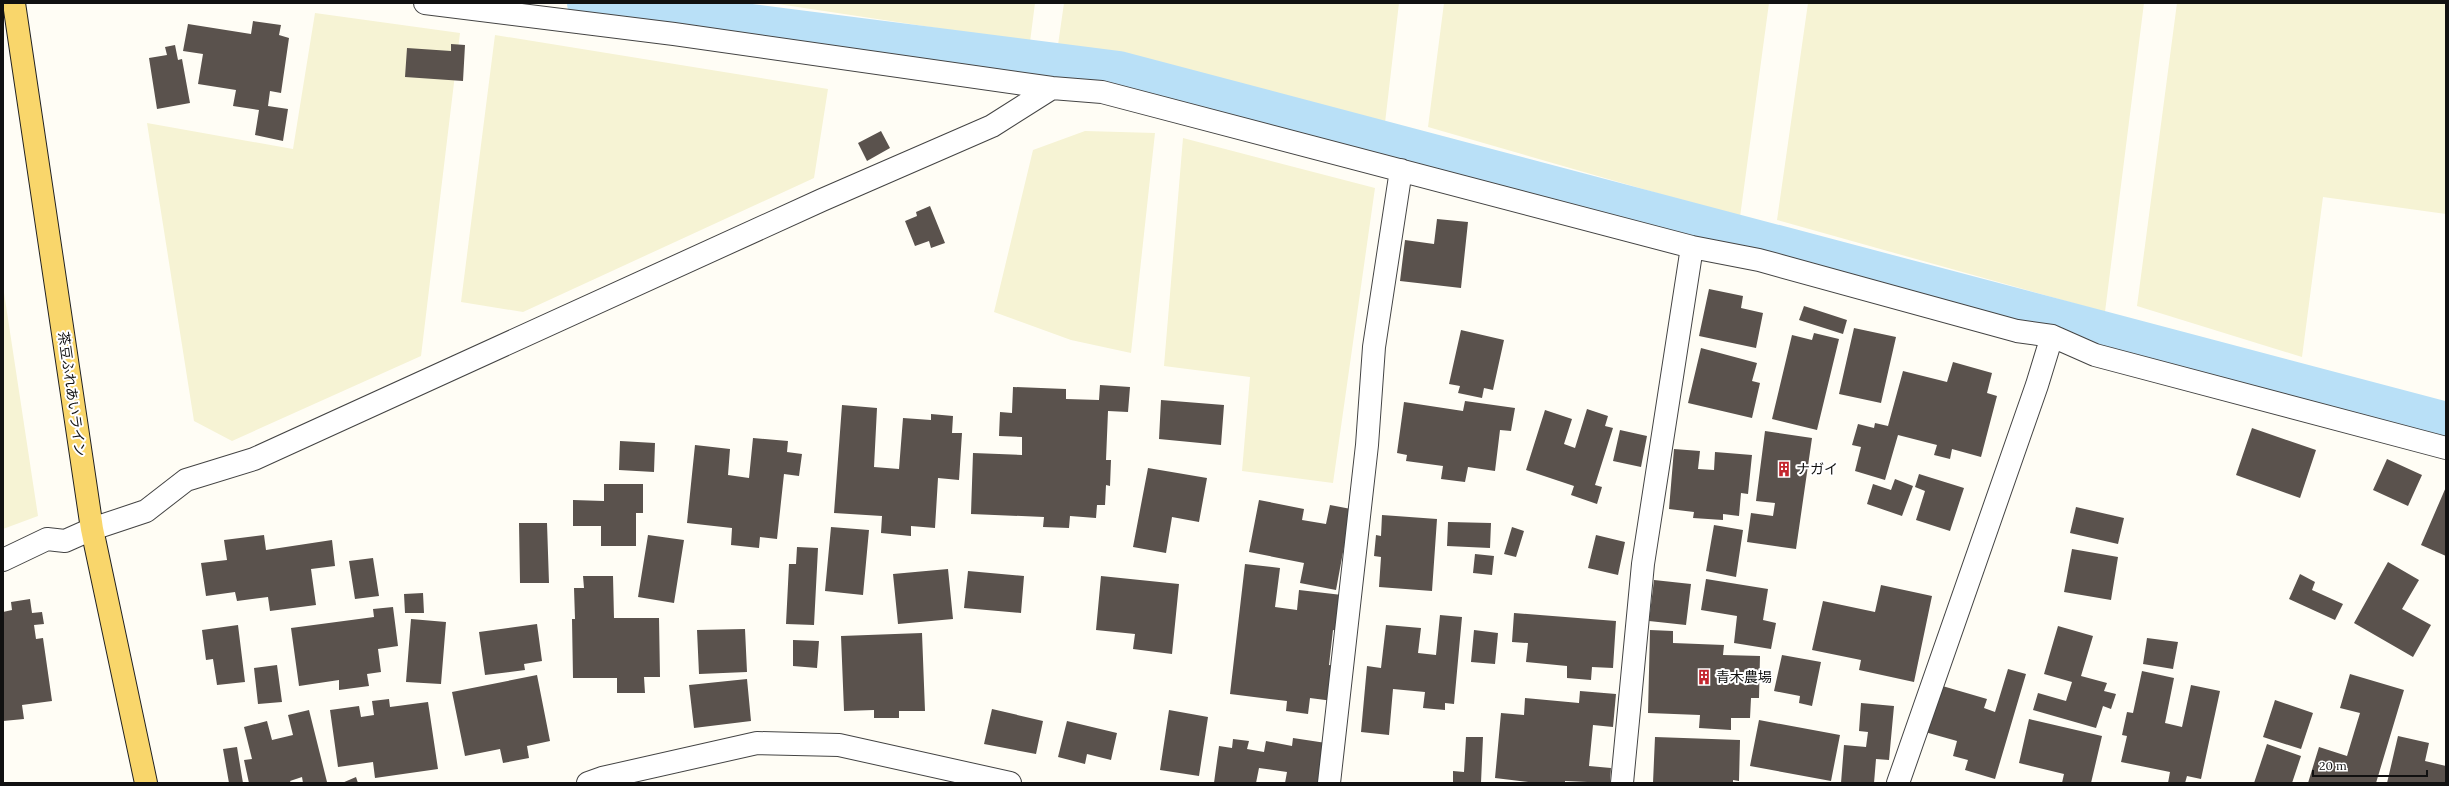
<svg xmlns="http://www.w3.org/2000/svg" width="2449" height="786" font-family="Lora,'Noto Sans JP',serif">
	<rect width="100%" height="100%" fill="#fffdf5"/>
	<path fill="#f6f3d4" d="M771,3h264l-5,39z
		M1064,3h335l-14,120 -327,-78z
		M1444,3h325l-29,214 -312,-90z
		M1808,3h336l-39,309 -328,-92z
		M2177,3h269v211l-123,-17 -21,160 -165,-51z
		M315,13l145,20 -39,323 -189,85 -38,-20 -47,-298 146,26z
		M495,35l333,54 -14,89 -291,134 -62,-10z
		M1085,131l70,2 -24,220 -60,-13 -77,-28 39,-162z
		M1183,138l192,50 -42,295 -91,-12 8,-94 -86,-11z
		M3,286l35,230 -35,13z"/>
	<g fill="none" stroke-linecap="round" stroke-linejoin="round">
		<path stroke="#b9e0f7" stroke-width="40" d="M587,3l532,68 1327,351"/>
	</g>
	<path fill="#5a524d" d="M253,21l28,4 -2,10 10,3 -8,55 -11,-2 -2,15 20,3 -5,32 -28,-6 4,-25 -26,-4 3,-16 -38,-6 5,-30 -20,-3 5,-27 63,10z
		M451,44l14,1 -2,36 -58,-4 2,-29 44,3z
		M175,45l3,15 4,-1 8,44 -33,6 -8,-51 18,-3 -2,-8z
		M881,131l9,17 -23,13 -9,-18z
		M930,206l15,37 -14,5 -2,-7 -14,5 -10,-25 12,-5 -1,-4z
		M1437,219l31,3 -7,66 -61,-7 5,-41 29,4z
		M1709,289l34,7 -2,12 22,5 -7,35 -57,-12z
		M1804,306l43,14 -4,14 -44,-14z
		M1854,328l42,9 -15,66 -42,-9z
		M1461,330l43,10 -11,50 -9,-2 -2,10 -24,-5 2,-7 -11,-2z
		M1814,333l25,6 -22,91 -45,-11 20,-84 20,5z
		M1701,348l56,15 -5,18 8,2 -8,35 -64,-15z
		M1953,362l39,11 -5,20 10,3 -16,61 -29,-8 -2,10 -16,-4 3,-10 -39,-10 -13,45 -30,-9 6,-24 -9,-2 6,-21 16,4 1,-5 13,3 15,-55 44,11z
		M1100,385l30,2 -2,25 -20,-1 -2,49h5l-1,26 -4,-1 -1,20h-8l-1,13 -26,-2 -1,12 -26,-1 1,-10 -73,-3 2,-61 49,2v-18l-23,-1 1,-24 12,1 1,-26 53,2v10l33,1z
		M1161,400l63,5 -3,40 -62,-6z
		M1465,401l50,7 -4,23 -11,-1 -5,41 -27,-4 -3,15 -24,-3 2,-13 -37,-5 1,-6 -10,-2 7,-51 59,9z
		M842,405l35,3 -3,59 25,2 4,-51 28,2v-6l22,2 -1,17h10l-3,47 -21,-2 -3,50 -24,-2v10l-30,-3 1,-17 -48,-3z
		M1587,409l21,7 -3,10 8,2 -18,57 7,2 -5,17 -26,-9 3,-9 -48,-16 19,-60 27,9 -8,25 11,4z
		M2252,428l64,22 -16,48 -64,-23z
		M1620,430l27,6 -6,31 -28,-6z
		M1765,431l47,7 -16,111 -49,-7 4,-29 22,3 2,-13 -19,-2z
		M753,438l35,3 -1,11 15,2 -3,22 -15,-2 -7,65 -17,-2 -1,11 -28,-3 1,-17 -45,-5 8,-78 35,4 -2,26 21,3z
		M620,441l35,2 -1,29 -35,-2z
		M1674,449l26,2 -2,18 16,1 1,-18 37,3 -4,39 -7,-1 -2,23 -16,-2v6l-30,-2 1,-6 -25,-3z
		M2387,459l35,16 -14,31 -35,-16z
		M1148,468l59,10 -8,44 -27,-5 -6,36 -33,-6z
		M1919,474l45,14 -14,43 -34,-11 9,-29 -10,-4z
		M1895,479l18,7 -11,30 -35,-12 6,-20 18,6z
		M604,484h39v29h-7v33h-35v-20h-28v-26l31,1z
		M2446,487v69l-25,-11z
		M1259,500l45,9 -2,11 24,4 4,-19 21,4 -15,81 -36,-7 4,-20 -55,-11z
		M2076,507l48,11 -6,26 -48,-11z
		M1382,515l55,4 -5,72 -53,-4 2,-30 -7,-1 2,-21 5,1z
		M1448,522l43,1 -1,25 -43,-2z
		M519,523h28l2,60h-29z
		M1714,525l29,5 -7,47 -30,-6z
		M831,527l38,3 -6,65 -38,-4z
		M1512,527l12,4 -8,26 -12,-3z
		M264,535l2,15 66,-10 3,26 -24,3 5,36 -46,6 -2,-14 -31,4 -2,-9 -29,4 -5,-33 26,-3 -3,-20z
		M648,535l36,5 -10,63 -36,-6z
		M1596,535l29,7 -7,33 -30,-7z
		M797,547l21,1 -4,77 -28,-1 3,-60h7z
		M2072,549l46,8 -7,43 -47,-8z
		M1475,554l19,2 -2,19 -19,-2z
		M373,558l6,38 -24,3 -6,-38z
		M2388,562l31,18 -17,29 29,16 -18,32 -59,-34z
		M1245,564l35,4 -5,39 22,3 2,-20 43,5 -4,36 -5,-1 -4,35 8,1 -4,35 -23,-3 -2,16 -22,-3 1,-10 -57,-7z
		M948,569l5,50 -55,5 -5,-50z
		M968,571l56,5 -3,37 -57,-5z
		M2300,574l15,8 -3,8 31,14 -8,16 -46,-21z
		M583,576h30l1,42h45l1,59h-16l1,16h-28v-15h-44l-1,-59h3l-1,-31h10z
		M1101,576l78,8 -7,70 -39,-5 2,-15 -39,-4z
		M1706,579l62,10 -5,31 13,3 -5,26 -37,-6 3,-27 -36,-6z
		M1654,580l37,4 -5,41 -37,-4z
		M1881,585l51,11 -18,86 -55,-12 2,-10 -49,-10 11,-49 52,11z
		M423,593l1,20h-19l-1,-19z
		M30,599l2,14 10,-1 2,12 -10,1 2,14 7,-1 9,63 -30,4 2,14 -21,2v-109l9,-2 -1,-8z
		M393,607l5,39 -20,3 3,23 -14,2 2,12 -30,4v-10l-40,6 -8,-58 83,-11 -1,-8z
		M1514,613l102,8 -3,47 -21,-1 -1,13 -24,-2v-12l-41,-4 2,-19 -16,-1z
		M1440,615l22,2 -8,87 -9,-1v7l-22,-2 2,-16 -32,-3 -4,46 -28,-3 6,-66 14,2 5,-43 35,3 -3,25 18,2z
		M411,619l35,3 -5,62 -35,-2z
		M537,624l5,37 -18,3 1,6 -40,5 -6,-43z
		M238,625l7,57 -28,3 -4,-26 -7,1 -4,-30z
		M2058,626l35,10 -12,40 26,7 -3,8 12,3 -5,15 -8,-3 -7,22 -63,-18 5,-17 28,8 6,-19 -28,-8z
		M745,629l2,43 -48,2 -2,-44z
		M1474,630l24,3 -3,31 -24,-2z
		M1650,630l23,1v12l51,2 -1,10 37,1 -1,42h-8l-1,20h-19v12l-32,-2 1,-13 -52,-2z
		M922,633l3,78h-26v7h-25v-8l-30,1 -3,-75z
		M2147,638l31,4 -5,27 -30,-5z
		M793,640l26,1 -2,27 -24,-2z
		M1782,655l39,7 -9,44 -13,-3 1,-7 -26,-5z
		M277,665l5,37 -24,2 -4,-36z
		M2008,669l18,5 -31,105 -30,-9 3,-10 -15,-4 4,-15 -32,-9 14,-47 48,14 -3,9 11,4z
		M2142,671l32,7 -9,45 17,4 9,-42 29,6 -19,88 -14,-3 -2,7h-17l2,-11 -49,-10 6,-26 -5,-1 5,-23 6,1z
		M2350,674l54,16 -28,93h-68l11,-36 28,9 13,-43 -20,-5z
		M537,675l13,66 -23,5 2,12 -26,5 -3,-14 -35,7 -13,-64z
		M747,679l4,42 -57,7 -5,-43z
		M1580,691l36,3 -3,33 -20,-2 -4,41 22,2 -1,15 -45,-2v2h-28l-42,-5 6,-65 23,2 1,-17 54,5z
		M389,699l1,8 38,-5 10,67 -63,9 -2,-16 -35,5 -8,-57 29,-4 2,11 13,-2 -2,-14z
		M2275,700l38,13 -12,36 -38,-12z
		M1861,703l33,3 -5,54 -13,-1 -2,24h-33l3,-38 22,2 2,-15 -9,-1z
		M992,709l51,12 -7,33 -52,-10z
		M309,710l18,72 -24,1 -1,-6 -12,4 1,2h-42l-5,-23 8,-1 -8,-32 23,-6 5,19 21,-5 -5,-20z
		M1169,710l39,7 -9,59 -39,-6z
		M2029,719l73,17 -11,47h-29l2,-9 -45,-11z
		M1759,720l81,15 -9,46 -81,-15z
		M1067,721l50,12 -6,27 -24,-6 -2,10 -27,-7z
		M2398,736l31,7 -4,18 21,5v17h-59z
		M1466,737h17l-2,46h-28v-12l11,1z
		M1655,737l85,3 -1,41 -6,-1v3h-80z
		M1293,738l33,5 -7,40h-34l2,-11 -28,-4 -3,15h-42l5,-37 13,2 1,-9 16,2 -2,8 17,3 2,-11 26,5z
		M2267,744l34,12 -9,27h-38z
		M237,747l6,36h-14l-6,-34z
		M356,777l2,6h-16z"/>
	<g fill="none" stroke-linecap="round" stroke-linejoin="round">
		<g stroke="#444" stroke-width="24">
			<path id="minor" d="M425,3l249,31 378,54 50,4 590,155 67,13 258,71 35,5 43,19 351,93
				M3,560l44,-21 18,2 27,-12 54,-18 40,-31 68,-21 568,-259 170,-74 60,-38
				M1329,783l38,-338 7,-98 27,-177
				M1622,783l21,-219 49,-317
				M1898,783l139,-398 15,-49"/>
		</g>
		<g stroke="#444" stroke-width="24">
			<path id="tertiary" d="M588,783l14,-5 155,-35 82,2 171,38"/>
		</g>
		<g stroke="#222" stroke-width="24">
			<path id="primary" d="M14,3l78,526 54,254"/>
		</g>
		<use href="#minor" stroke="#fff" stroke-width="22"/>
		<use href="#tertiary" stroke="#fff" stroke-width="22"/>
		<use href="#primary" stroke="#f9d66b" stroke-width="22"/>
	</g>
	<defs>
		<g id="building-bare" transform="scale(1.2)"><path d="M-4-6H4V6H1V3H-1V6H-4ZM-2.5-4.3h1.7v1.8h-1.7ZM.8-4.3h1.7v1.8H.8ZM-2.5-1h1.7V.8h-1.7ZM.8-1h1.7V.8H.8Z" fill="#c4262e" stroke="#fff" stroke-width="2.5" paint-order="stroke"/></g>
	</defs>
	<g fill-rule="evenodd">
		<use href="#building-bare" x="1784" y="469"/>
		<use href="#building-bare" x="1704" y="677"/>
	</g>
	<g text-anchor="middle" stroke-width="4" stroke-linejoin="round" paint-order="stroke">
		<g font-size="14" fill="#111" stroke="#fff">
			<text transform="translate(72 394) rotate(82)" y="5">茶豆ふれあいライン</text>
		</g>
		<g font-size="14" fill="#111" stroke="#fff" text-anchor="start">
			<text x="1796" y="474">ナガイ</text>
			<text x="1716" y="682">青木農場</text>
		</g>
	</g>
	<rect width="2449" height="786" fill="none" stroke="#111111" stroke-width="8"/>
	<path d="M2313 770v6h114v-6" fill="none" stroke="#111111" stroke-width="2"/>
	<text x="2319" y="770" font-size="12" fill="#111111" stroke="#ffffff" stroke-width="3" paint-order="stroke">20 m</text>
</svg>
